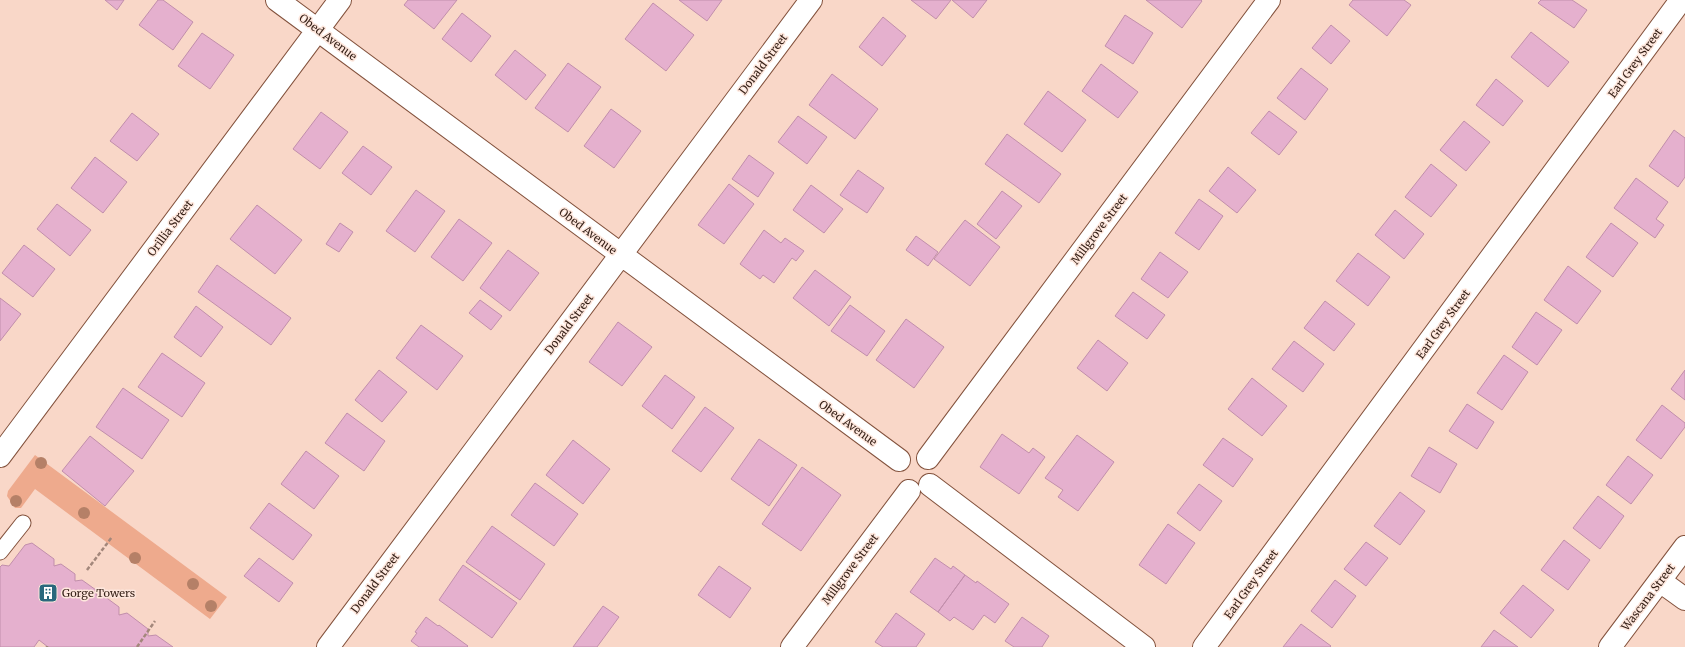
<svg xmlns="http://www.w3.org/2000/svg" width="1685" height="647" font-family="Merriweather,serif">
	<rect width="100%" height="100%" fill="#f9d7c8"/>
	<path fill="#eeaa8d" d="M35,455l192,142 -17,22 -175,-130 -14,19h-6l-8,-12 1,-5z"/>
	<path fill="#e5b0ce" stroke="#c18eab" d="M105,0h19l-7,10z
		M158,0h5l30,22 -20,28 -34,-25z
		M408,0h49l-23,29 -30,-24z
		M679,0h43l-15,21z
		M911,0h40l-15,19z
		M952,0h35l-14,18z
		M1146,0h55l1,1 -20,27z
		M1353,0h51l7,5 -24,31 -38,-31z
		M1541,0h31l15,10 -13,18 -36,-25z
		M653,3l41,32 -28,36 -41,-32z
		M462,13l29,23 -20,26 -29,-23z
		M1125,15l28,18 -20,31 -28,-18z
		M883,17l23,19 -24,30 -23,-19z
		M1331,25l19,16 -19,23 -19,-16z
		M1531,32l38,30 -21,25 -37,-30z
		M202,33l32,22 -24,34 -32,-23z
		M515,50l31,25 -20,25 -31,-25z
		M568,63l33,24 -33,45 -33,-24z
		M1101,64l37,28 -20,26 -36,-27z
		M1301,68l27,21 -23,31 -28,-22z
		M832,74l46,35 -23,30 -46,-34z
		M1496,79l27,22 -20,25 -27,-21z
		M1048,91l38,29 -24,32 -38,-28z
		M611,109l30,22 -27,37 -30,-22z
		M1269,111l28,21 -18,23 -28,-22z
		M321,112l27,20 -28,37 -27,-20z
		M132,113l27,21 -22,27 -27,-20z
		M798,116l29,21 -20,27 -29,-22z
		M1464,121l26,21 -24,29 -26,-21z
		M1674,130l11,8v39l-7,10 -29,-21z
		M1007,134l54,40 -22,29 -54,-39z
		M363,146l29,21 -21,28 -29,-22z
		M749,155l25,18 -16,24 -26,-18z
		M95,157l32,25 -24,31 -32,-25z
		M1431,164l26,21 -26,32 -26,-20z
		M1228,167l28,23 -19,23 -28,-22z
		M858,170l26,18 -17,25 -27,-18z
		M1636,178l32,24 -12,17 8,6 -9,13 -41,-30z
		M729,184l25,20 -30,40 -26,-19z
		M811,185l32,24 -19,24 -31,-23z
		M416,190l29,21 -30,41 -29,-21z
		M1002,191l20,15 -26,33 -19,-15z
		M1199,199l24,17 -24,34 -24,-17z
		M57,204l34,26 -21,26 -33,-27z
		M257,205l45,35 -27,34 -45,-35z
		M1395,210l29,24 -20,25 -29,-24z
		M459,219l33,24 -29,38 -32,-24z
		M965,220l35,27 -30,39 -36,-27z
		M340,223l13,9 -14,20 -13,-8z
		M1611,223l27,20 -25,34 -27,-20z
		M764,230l17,13 4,-5 19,13 -8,10 -4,-3 -18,25 -11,-8 -3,4 -20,-15z
		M916,236l22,16 -10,14 -22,-16z
		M24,245l31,24 -22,28 -31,-24z
		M508,250l31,23 -29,38 -30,-23z
		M1160,252l28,20 -20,26 -27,-19z
		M1358,253l32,24 -22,29 -32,-25z
		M217,265l74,53 -20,27 -73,-53z
		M1568,266l33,25 -24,33 -33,-24z
		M815,270l36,27 -22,29 -36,-28z
		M1133,292l32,23 -18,24 -32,-23z
		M0,298l21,16 -21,27z
		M480,300l22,16 -11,14 -22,-17z
		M1325,301l30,23 -21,27 -30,-23z
		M850,305l35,26 -18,25 -36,-25z
		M196,306l27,21 -22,30 -27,-20z
		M1536,312l26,18 -25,35 -25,-18z
		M906,319l38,28 -30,41 -38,-28z
		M618,322l34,25 -30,39 -33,-24z
		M421,325l42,31 -26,34 -41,-32z
		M1098,340l30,23 -21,28 -30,-23z
		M1294,341l30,23 -21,28 -31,-23z
		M162,353l43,30 -23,34 -44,-30z
		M1504,355l24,17 -26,38 -25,-17z
		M379,370l28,22 -25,30 -27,-22z
		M1685,370v30l-14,-11z
		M665,375l30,22 -23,32 -30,-23z
		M1252,378l35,28 -25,30 -34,-27z
		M123,388l46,32 -27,39 -46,-32z
		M1467,404l27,18 -17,27 -28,-18z
		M1662,405l23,18v4l-24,32 -25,-19z
		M705,407l29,21 -33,44 -29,-21z
		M347,413l38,28 -21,30 -39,-28z
		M1002,434l27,19 4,-5 12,9 -26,37 -39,-27z
		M1077,435l37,27 -36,49 -20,-14 5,-7 -18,-12z
		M90,436l44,35 -29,35 -43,-35z
		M1223,438l30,21 -20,28 -30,-22z
		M759,439l38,26 -28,41 -38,-27z
		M573,440l37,29 -27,35 -37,-29z
		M1429,447l28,17 -17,29 -29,-17z
		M306,451l33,25 -25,33 -33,-25z
		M1628,456l25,19 -22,29 -25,-19z
		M802,467l39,28 -40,56 -39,-27z
		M535,483l43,31 -24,32 -43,-31z
		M1199,484l23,17 -22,30 -23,-18z
		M1400,492l25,19 -25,34 -26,-19z
		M1598,496l26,20 -24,33 -27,-21z
		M269,503l43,32 -19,25 -43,-32z
		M1168,524l27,19 -29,41 -27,-19z
		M492,526l53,38 -25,36 -54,-38z
		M1564,540l26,20 -22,30 -27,-20z
		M1366,542l22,16 -22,28 -22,-17z
		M32,543l22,16v7l7,-2 14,10v7l7,-1 14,10 1,8 7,-2 15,11v8l8,-2 21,16v7l8,-1 17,12h-125l-9,-7 -5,7h-34v-80l2,-2 7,1 16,-21z
		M259,558l34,25 -14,19 -35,-26z
		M935,558l16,11 2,-3 12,9 -27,37 -28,-20z
		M463,565l54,38 -25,35 -53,-38z
		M719,566l32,22 -21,30 -32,-23z
		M965,575l11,8 1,-2 32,23 -14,19 -11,-8 -11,15 -19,-13 -4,4 -12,-9z
		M1335,580l21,16 -24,32 -21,-17z
		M1523,585l31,25 -23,28 -31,-25z
		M603,606l16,11 -22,30h-24z
		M896,613l29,21 -9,13h-33l-8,-5z
		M426,617l12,9 1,-1 29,21 -1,1h-48l-8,-6 6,-8 -2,-1z
		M1022,617l27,19 -7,11h-28l-9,-6z
		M1301,624l30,22 -1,1h-47z
		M1494,630l24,17h-37z"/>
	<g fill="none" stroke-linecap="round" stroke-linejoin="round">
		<g stroke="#83523d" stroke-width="17">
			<path id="lane" d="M0,552l23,-29"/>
		</g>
		<g stroke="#83523d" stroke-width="24">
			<path id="street" d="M277,0l622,460
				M0,456l340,-456
				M928,458l341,-458
				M930,485l214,162
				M1660,581l25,18
				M328,647l483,-647
				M792,647l117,-156
				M1204,647l477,-647
				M1610,647l75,-100"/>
		</g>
		<path stroke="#a3877b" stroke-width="2.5" stroke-dasharray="4 2" stroke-linecap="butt" d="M87,570l25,-33
			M47,647v-1
			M137,647l18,-26"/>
		<use href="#lane" stroke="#fff" stroke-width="15"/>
		<use href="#street" stroke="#fff" stroke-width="22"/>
	</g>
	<g fill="#b58067">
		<circle cx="41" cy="463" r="6"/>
		<circle cx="16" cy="501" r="6"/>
		<circle cx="84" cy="513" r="6"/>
		<circle cx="135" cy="558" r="6"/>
		<circle cx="193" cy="584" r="6"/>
		<circle cx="211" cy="606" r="6"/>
	</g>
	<defs>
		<g id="building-square" transform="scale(1)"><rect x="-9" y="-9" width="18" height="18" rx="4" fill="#29687d" stroke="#fee7dd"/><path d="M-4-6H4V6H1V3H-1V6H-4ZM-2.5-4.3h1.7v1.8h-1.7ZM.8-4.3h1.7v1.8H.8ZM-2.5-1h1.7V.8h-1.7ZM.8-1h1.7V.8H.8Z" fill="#fff"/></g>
	</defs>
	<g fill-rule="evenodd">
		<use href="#building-square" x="48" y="593"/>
	</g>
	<g text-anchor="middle" stroke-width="3" stroke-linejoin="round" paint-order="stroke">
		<g font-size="11" fill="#331e15" stroke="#fee7dd">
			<text transform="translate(328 37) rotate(37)" y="4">Obed Avenue</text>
			<text transform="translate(1635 63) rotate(-54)" y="4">Earl Grey Street</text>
			<text transform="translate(763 64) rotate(-53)" y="4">Donald Street</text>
			<text transform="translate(170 228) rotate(-53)" y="4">Orillia Street</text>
			<text transform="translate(1099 229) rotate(-53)" y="4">Millgrove Street</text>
			<text transform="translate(588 231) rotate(37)" y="4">Obed Avenue</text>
			<text transform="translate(569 324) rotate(-53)" y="4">Donald Street</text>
			<text transform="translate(1443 324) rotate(-54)" y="4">Earl Grey Street</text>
			<text transform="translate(848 423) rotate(36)" y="4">Obed Avenue</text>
			<text transform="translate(850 569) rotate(-53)" y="4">Millgrove Street</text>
			<text transform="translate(375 583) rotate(-53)" y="4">Donald Street</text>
			<text transform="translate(1251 584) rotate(-54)" y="4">Earl Grey Street</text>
			<text transform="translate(1648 597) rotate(-53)" y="4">Wascana Street</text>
		</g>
		<g font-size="11" fill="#331e15" stroke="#fee7dd" text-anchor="start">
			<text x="62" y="597">Gorge Towers</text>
		</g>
	</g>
</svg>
